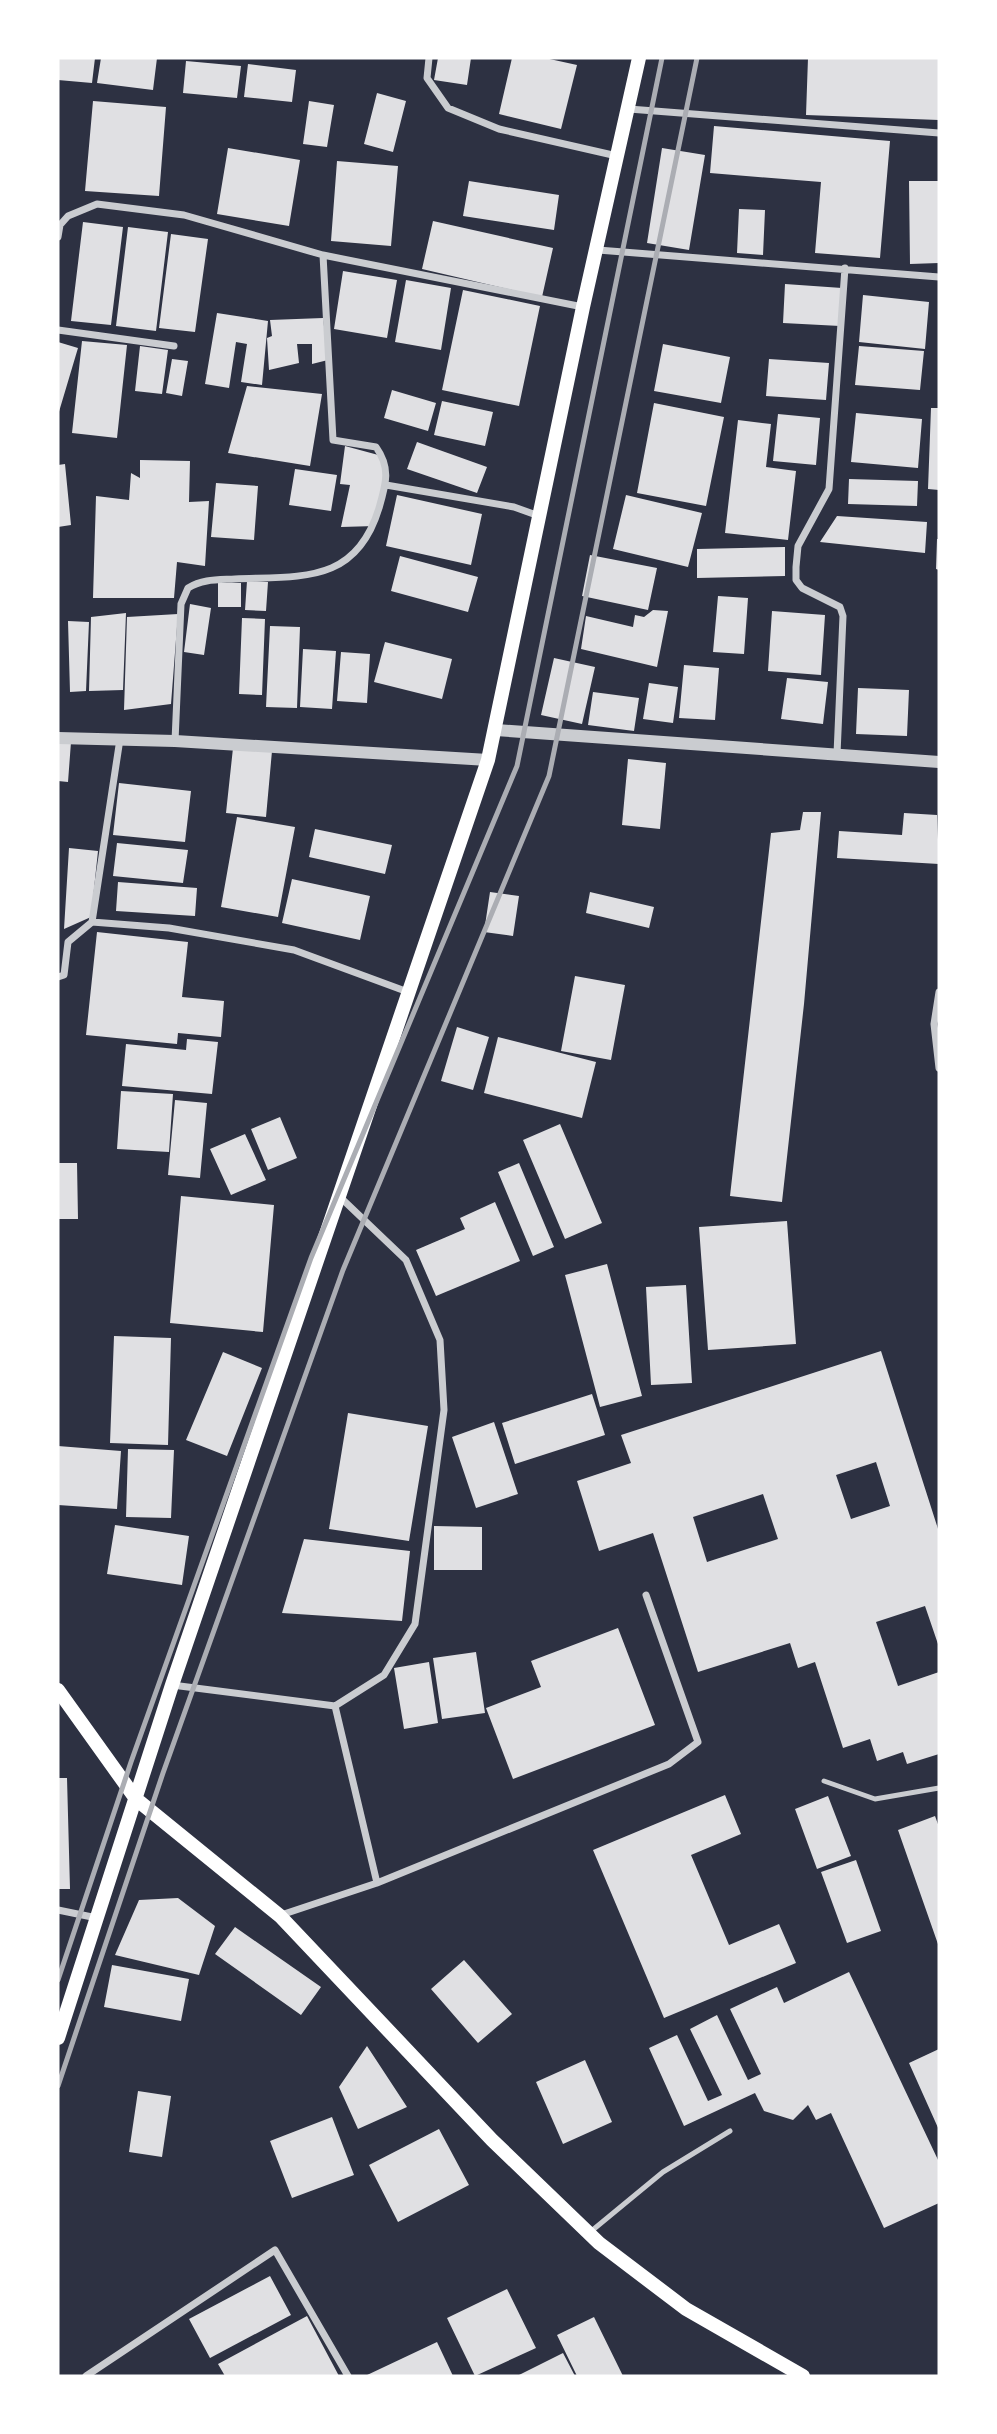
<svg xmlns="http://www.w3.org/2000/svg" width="997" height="2434" font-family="'Open Sans',sans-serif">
	<rect width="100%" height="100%" fill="#2d3142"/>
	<path fill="#e0e0e3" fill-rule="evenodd" d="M58,58h37l-3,25 -34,-3z
		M101,58h56l-4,32 -56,-7z
		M438,58h33l-4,27 -33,-5z
		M512,58h33l32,7 -16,64 -62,-15z
		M808,58h131v62l-133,-5z
		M186,61l55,5 -4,32 -54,-5z
		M248,64l48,6 -4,32 -48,-5z
		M377,93l29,8 -13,51 -29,-8z
		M93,101l73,6 -7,89 -74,-5z
		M309,101l25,4 -7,42 -24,-3z
		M714,126l176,15 -10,117 -65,-5 6,-71 -111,-9z
		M228,148l72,12 -11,66 -72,-12z
		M662,148l43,7 -16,95 -42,-7z
		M337,161l61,5 -7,80 -60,-5z
		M469,181l90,14 -5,35 -91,-14z
		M909,181h30v82l-29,1z
		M739,209l26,1 -2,45 -26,-2z
		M433,221l120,27 -11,49 -120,-28z
		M83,222l40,5 -12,98 -40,-4z
		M128,227l40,5 -12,99 -40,-5z
		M171,234l37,5 -13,93 -36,-4z
		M343,271l54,9 -10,58 -53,-9z
		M406,280l45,8 -10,62 -46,-8z
		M785,284l57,4 -2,38 -57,-3z
		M463,290l77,16 -21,100 -77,-16z
		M863,295l66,7 -4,47 -66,-7z
		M217,313l51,8 -6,64 -21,-3 6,-38 -11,-2 -7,46 -24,-4z
		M323,318l5,42 -16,4v-20h-15l2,19 -30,7 -2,-32 5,-2 -2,-16z
		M82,341l45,4 -10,93 -45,-5z
		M58,342l20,6 -20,67z
		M663,344l67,13 -9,46 -67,-12z
		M140,346l28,4 -6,44 -27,-3z
		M859,346l65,5 -4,39 -65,-5z
		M172,359l16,2 -6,35 -16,-3z
		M769,359l60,4 -3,37 -60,-4z
		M247,386l75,8 -12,72 -82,-13z
		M392,390l44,13 -8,28 -44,-13z
		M442,401l51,11 -8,34 -51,-11z
		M654,403l70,14 -18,89 -69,-13z
		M931,408h8v82l-11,-1z
		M856,413l66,6 -4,49 -67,-6z
		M778,414l42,4 -4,47 -43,-4z
		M738,420l33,4 -5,43 30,4 -8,69 -63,-7z
		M417,442l70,25 -10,26 -70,-24z
		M345,446l37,10 2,27 -9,43 -34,1 9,-42 -10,-1z
		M140,460l50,1 -1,41 20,-1 -4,65 -28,-4 -3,36h-81l3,-102 33,4 2,-27 9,5z
		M65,464l6,61 -13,2v-62z
		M295,469l42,6 -6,36 -42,-6z
		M849,479l69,2 -1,25 -69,-2z
		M216,483l42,3 -4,54 -43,-3z
		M397,495l85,19 -11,51 -85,-19z
		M626,495l76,18 -14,54 -75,-18z
		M837,516l90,6 -2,31 -105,-11z
		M937,539h2v31l-3,-1z
		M785,547v29l-88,2v-29z
		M590,555l67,13 -9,42 -66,-14z
		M400,556l78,21 -10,35 -77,-21z
		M247,581l21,1 -2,29 -21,-1z
		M218,583h23v24h-23z
		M718,596l30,2 -4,56 -31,-2z
		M190,604l21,4 -7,47 -20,-3z
		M653,610l15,1 -11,56 -76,-18 5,-33 47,11 2,-12 9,2z
		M772,611l53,4 -4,60 -53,-4z
		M126,613l-3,77 -34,1 2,-74z
		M178,614l-7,90 -47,6 3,-93z
		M242,618l23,1 -3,76 -23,-1z
		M68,621l21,1 -3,69 -16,1z
		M270,626l30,1 -3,81 -31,-1z
		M385,642l67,17 -10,40 -68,-17z
		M303,649l33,2 -4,58 -32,-2z
		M341,652l29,2 -3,49 -30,-2z
		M554,658l41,9 -13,57 -41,-9z
		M684,665l35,3 -4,52 -36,-2z
		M787,678l41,4 -5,42 -42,-5z
		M649,683l29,4 -5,36 -30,-4z
		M858,688l51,2 -2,46 -51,-2z
		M593,692l46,6 -5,33 -46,-6z
		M58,741l13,1 -3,40 -10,-1z
		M233,748l39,3 -6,66 -40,-4z
		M628,759l38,4 -6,66 -38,-4z
		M119,783l72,8 -6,51 -72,-7z
		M803,812h18l-17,192 -22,198 -52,-6 41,-363 29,-3z
		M904,813l33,2 2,49 -102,-6 2,-27 63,4z
		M237,817l58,10 -17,90 -57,-10z
		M315,829l77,16 -7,29 -76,-17z
		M117,843l71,7 -5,33 -70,-7z
		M69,848l29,3 -7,66 -27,12z
		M292,879l78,17 -10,44 -78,-17z
		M118,882l79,6 -2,28 -79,-5z
		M490,892l29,4 -6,40 -29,-4z
		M590,892l64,15 -5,21 -63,-15z
		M97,932l91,10 -6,55 42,4 -3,36 -43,-4 -1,11 -91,-9z
		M575,976l50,9 -14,75 -50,-9z
		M457,1027l32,10 -16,53 -32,-9z
		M498,1037l98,25 -14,56 -98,-25z
		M187,1039l31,3 -6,52 -90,-8 4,-42 60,6z
		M121,1091l52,3 -4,58 -52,-3z
		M175,1100l32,3 -7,75 -32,-3z
		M280,1117l17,41 -29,12 -17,-41z
		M560,1124l42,99 -37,16 -42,-99z
		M245,1134l21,46 -35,15 -21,-46z
		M58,1163h19l1,56h-20z
		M519,1163l35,84 -21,9 -35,-84z
		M181,1196l93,9 -11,127 -93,-9z
		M495,1202l25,59 -84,35 -20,-46 49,-21 -5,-11z
		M787,1221l9,123 -88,6 -9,-123z
		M607,1264l35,132 -42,11 -35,-132z
		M686,1285l6,98 -41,2 -5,-98z
		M114,1336l57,2 -3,107 -58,-2z
		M881,1351l58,181v115l-14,-41 -49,16 22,64 41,-14v82l-32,10 -4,-12 -26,9 -7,-22 -27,9 -28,-86 -17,6 -8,-25 -92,29 -45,-139 -54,18 -22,-70 54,-18 -10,-28zM876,1462l14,44 -39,13 -15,-44zM763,1494l15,45 -71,23 -14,-45z
		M223,1352l39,16 -35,88 -41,-16z
		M592,1394l13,41 -90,29 -13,-41z
		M348,1413l80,13 -19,115 -80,-12z
		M494,1422l24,72 -42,14 -24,-71z
		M58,1446l63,5 -4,58 -59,-4z
		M128,1449l46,1 -3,68 -45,-1z
		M115,1525l74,11 -7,49 -75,-11z
		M434,1526l48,1v43h-48z
		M304,1539l106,12 -8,70 -120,-8z
		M618,1628l37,97 -142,54 -27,-71 55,-21 -10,-26z
		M476,1652l9,61 -43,6 -9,-61z
		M429,1662l9,61 -34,6 -10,-61z
		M58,1778h9l3,111h-12z
		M725,1795l16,39 -50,21 38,90 50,-21 17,39 -132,55 -71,-168z
		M828,1796l23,60 -34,13 -22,-60z
		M935,1816l4,11v120l-41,-117z
		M856,1860l25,71 -34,12 -26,-71z
		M178,1898l37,28 -16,49 -84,-20 24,-55z
		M235,1927l86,60 -20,28 -86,-61z
		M464,1960l48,54 -34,29 -47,-54z
		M112,1965l77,14 -8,42 -77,-14z
		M849,1972l90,190v41l-55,25 -53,-115 -15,7 -8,-15 -15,15 -29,-9 -9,-18 -71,33 -35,-78 28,-13 31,66 14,-6 -32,-66 27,-14 31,65 13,-6 -31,-65 47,-22 7,16z
		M367,2046l40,61 -49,22 -19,-42z
		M939,2049v81l-30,-67z
		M585,2060l27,62 -49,22 -27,-62z
		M138,2091l33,5 -9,61 -33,-5z
		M332,2117l22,58 -62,23 -22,-57z
		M439,2129l30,56 -71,37 -29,-57z
		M270,2276l21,39 -81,43 -21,-39z
		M507,2289l29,59 -61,28 -28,-58z
		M307,2316l32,60h-114l-7,-12z
		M594,2317l29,59h-46l-20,-41z
		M437,2342l16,34h-88z
		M563,2353l12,23h-58z"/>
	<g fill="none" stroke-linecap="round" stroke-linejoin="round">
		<path stroke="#caccd0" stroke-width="5" d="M824,1781l51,18 64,-11
			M589,2233l74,-61 67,-41"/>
		<path stroke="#caccd0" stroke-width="7" d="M429,58l-2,20 21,30 51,21 118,27
			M629,109l310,24
			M58,237l2,-12 8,-9 29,-12 87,11 139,40
			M598,250l341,27
			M58,330l116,16
			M386,485l128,22 25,9
			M175,741l6,-137 7,-16c15,-9 29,-8 47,-9 67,-3 121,5 144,-71 7,-24 12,-40 -3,-61l-43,-7 -10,-185 260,52
			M837,754l6,-138 -3,-9 -38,-19 -6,-8v-13l2,-21 31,-57 16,-221
			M92,922l28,-183
			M58,977l6,-2 4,-33 24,-20 77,6 125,22 114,42
			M939,992l-5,32 5,44
			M172,1685l163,21 49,-31 31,-51 29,-214 -4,-70 -34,-80 -66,-63
			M335,1706l42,177
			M58,1910l39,8
			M281,1915l96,-32 292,-119 29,-22 -52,-147
			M86,2376l189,-126 73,126"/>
		<path stroke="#caccd0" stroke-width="12" d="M496,730l443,32
			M58,738l117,3 313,19"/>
		<path stroke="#fff" stroke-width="14" d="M58,1690l78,109 144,117 212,224 107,103 87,66 117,67
			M58,2038l114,-353 316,-925 95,-453 56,-249"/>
		<path stroke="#abadb3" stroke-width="5" d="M58,1980l73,-218 180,-504 206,-492 145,-708
			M58,2086l105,-313 180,-503 206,-494 148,-718"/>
	</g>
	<rect width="997" height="2434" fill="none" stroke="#ffffff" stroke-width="119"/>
</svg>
